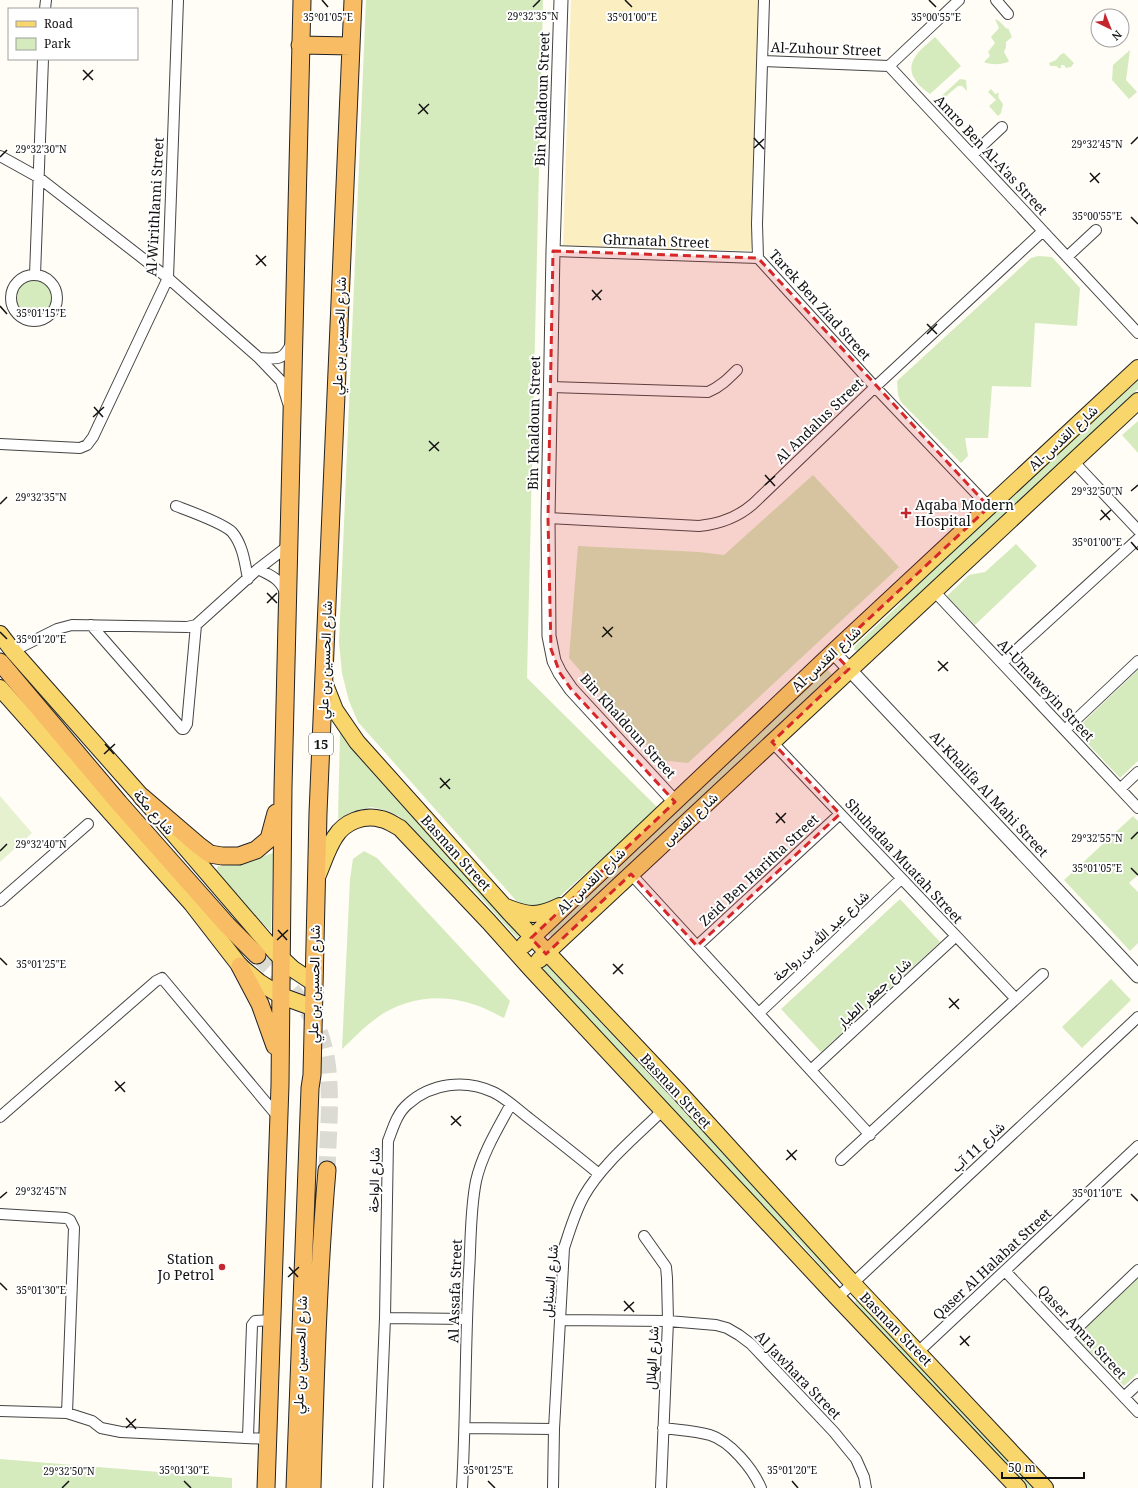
<svg xmlns="http://www.w3.org/2000/svg" width="1138" height="1488" font-family="'Noto Serif',Vazirmatn,serif">
	<rect width="100%" height="100%" fill="#fffdf5"/>
	<path fill="#d5ebbd" d="M366,0h177l-16,678 131,130 -101,91 -15,6h-22l-162,-183 -9,-21 -7,-28 -3,-31z
		M995,19l4,2 8,8 1,-1 4,9 -6,5v5l-2,5 5,9c-5,4 -19,4 -25,1l6,-6 -2,-4 7,-9 -4,-6 8,-9z
		M935,37l26,29 -31,28c-7,-5 -13,-10 -17,-18 -7,-17 11,-29 22,-39z
		M1130,50l-4,30 11,12 -8,7 -17,-19 1,-15z
		M1064,53l10,10 -3,4 -5,1 -2,-3h-3v3h-3l-1,-2h-7l-1,-3 7,-3 4,-5z
		M960,79l6,1 1,11 -5,-5h-4l-13,11 -3,5 3,3 4,1 1,2v7h-2l-13,-13z
		M991,89l4,5 4,-1 -1,4 5,7 -2,9 -3,3 -9,-10 7,-6 -8,-8z
		M1038,256l14,1 28,31 -3,38 -42,-3 -4,64 -39,-1 -4,52h-23l3,18 -7,7 -60,-61 -3,-7 -1,-14 134,-123z
		M14 298a20 20 0 1 1 40 0a20 20 0 1 1-40 0Z
		M1138,377v12l-279,262 -5,-1 1,-4 45,-42 3,-5z
		M1138,421v32l-16,-18z
		M813,475l86,92 -211,196 -28,-3 -91,-102 9,-112 121,6 25,3z
		M1016,544l21,22 -62,59 -28,-29 22,-21 16,-3z
		M825,667l7,7 -279,265 -7,-7z
		M1138,670v91l-18,17 -45,-48z
		M340,733l180,202 -3,3 -46,-51 -19,-13 -52,-57 -12,-6 -17,-4 -17,4 -16,8z
		M1133,816l5,5v54l-9,8 9,9v51l-8,8 -66,-71z
		M364,851l13,7 133,143 -6,17c-14,-7 -27,-14 -43,-17 -29,-7 -63,0 -87,19 -11,8 -21,19 -32,29l8,-170 3,-20z
		M273,853l-2,79 -56,-59 3,-7c20,1 36,-7 55,-13z
		M900,899l40,43 -119,110 -40,-43z
		M542,960l288,307 3,4 -2,3h-3l-32,-36 -10,-7 -239,-255 -5,-11z
		M1111,979l20,21 -49,48 -20,-21z
		M1138,1274v99l-14,13 -50,-50z
		M857,1299l181,189h-12l-165,-177 -6,-9z
		M0,1459l232,19v10h-232z"/>
	<path fill="#fbeec1" d="M571,0h196l-7,233 -10,18 -187,-5z"/>
	<path fill="#e6f2cf" d="M0,796l32,37 -32,29z"/>
	<g fill="none" stroke-linecap="round" stroke-linejoin="round">
		<path stroke="#dbdad3" stroke-width="17" stroke-dasharray="17 8" stroke-linecap="butt" d="M257,955c22,21 45,43 59,70 20,39 12,102 11,145"/>
		<g stroke="#444" stroke-width="12">
			<path id="minor" d="M764,0l-7,224 1,34 117,129 114,120
				M996,0l12,14
				M45,9l1,-9
				M763,61l126,5
				M889,66l249,267
				M889,66l70,-66
				M972,155l30,-28
				M0,156l38,21 130,101 91,80 22,23 7,22
				M553,251l205,7
				M1067,257l29,-27
				M11 298a23 23 0 1 1 46 0a23 23 0 1 1-46 0Z
				M35,275l8,-216
				M259,358c18,1 24,3 32,-14
				M551,387l157,5c12,-5 20,-13 29,-22
				M0,444l80,4 7,-3 6,-8 75,-159 10,-278
				M1074,462l64,68
				M176,506c13,5 47,17 56,26 11,13 13,31 16,47
				M548,518l151,8c21,-2 38,-8 54,-22l122,-117 168,-156
				M258,569c12,6 23,10 27,24
				M934,591l204,217
				M91,625l91,104h2l3,-5 9,-99
				M13,651l44,-22 15,-4 115,2 9,-2 62,-56 30,-23
				M1002,663l136,-124
				M1065,730l73,-69
				M772,742l244,257
				M1120,789l18,-17
				M631,874l239,261
				M0,901l88,-77
				M697,946l143,-132
				M759,1013l142,-134
				M811,1070l145,-134
				M0,1117l156,-136 6,-3 117,140
				M841,1160l202,-186
				M0,1214l66,4 4,2 4,8 -7,185
				M644,1236l22,31 1,11 1,43 -7,167
				M1005,1271l133,141
				M837,1298l301,-281
				M385,1318l82,1
				M560,1320l108,1 48,4 11,3 12,7 12,9 83,88 22,27 8,18 2,11
				M1068,1337l70,-67
				M918,1352l220,-206
				M1124,1397l14,-13
				M0,1411l67,2 25,8 9,7 20,4 147,7
				M465,1428l89,1
				M663,1428c15,2 33,3 47,7 20,6 43,34 51,53
				M248,1437l4,-112 3,-4 18,-1
				M378,1488l7,-170 3,-177c5,-13 9,-28 20,-37 23,-21 57,-25 85,-12 13,6 25,18 37,27 23,18 46,36 69,55
				M462,1488c4,-72 3,-144 7,-216 2,-30 1,-61 7,-91 6,-27 22,-53 35,-77
				M553,1488l1,-59 10,-181c6,-18 11,-36 20,-52 18,-32 53,-60 79,-86"/>
		</g>
		<g stroke="#444" stroke-width="15">
			<path id="tertiary" d="M561,0l-8,251 -5,267 1,118 5,25 6,12 11,16 104,113
				M833,652l305,324"/>
		</g>
		<g stroke="#222" stroke-width="18">
			<path id="primary" d="M0,634l13,17 129,146 134,156 17,16 21,14
				M324,682l11,28 22,32 152,170 169,179 181,199 186,198
				M0,688l192,216 48,62 19,16 22,14 33,12
				M317,877c6,-13 10,-28 18,-40 9,-15 29,-23 46,-18 7,1 13,6 19,9l89,94 42,47 301,323 186,196
				M506,907c22,9 32,10 54,-1
				M524,945l309,-293 305,-284
				M539,960l599,-559"/>
		</g>
		<g stroke="#222" stroke-width="19">
			<path id="trunk" d="M300,45l51,1
				M0,662l119,141 108,122 30,30
				M142,797l56,48 12,9 12,2h17l17,-6 13,-11 7,-26
				M240,966l20,38 15,42
				M266,1488l14,-403 3,-297 19,-788
				M295,1488l15,-400 2,-13 6,-262 35,-813
				M312,1488c3,-106 6,-212 15,-318"/>
		</g>
		<use href="#minor" stroke="#fff" stroke-width="10"/>
		<use href="#tertiary" stroke="#fff" stroke-width="13"/>
		<use href="#primary" stroke="#f9d66b" stroke-width="16"/>
		<use href="#trunk" stroke="#f7bc64" stroke-width="17"/>
	</g>
	<path fill="#d62828" fill-opacity="0.2" stroke="#d62828" stroke-width="3" stroke-dasharray="8 5" stroke-linejoin="round" d="M553,251l205,7 231,249 -156,145 16,17 -77,73 68,72 -143,132 -66,-72 -85,80 -15,-16 144,-136 -104,-113 -11,-16 -9,-24 -3,-131z"/>
	<path fill="none" stroke="#111" stroke-width="1.5" d="M322,0l6,7M625,0l7,7M929,0l7,7M533,7l7,-7M83,70l10,10M83,80l10,-10M419,104l9,10M418,114l11,-10M754,138l10,11M1131,144l7,-7M754,148l10,-9M0,157l7,-7M1090,173l9,10M1090,182l10,-9M1131,217l7,7M256,255l10,11M256,265l10,-9M592,290l9,10M592,300l10,-10M0,306l7,8M927,324l10,10M927,334l10,-10M94,407l9,10M93,417l11,-10M429,441l10,10M429,451l10,-9M765,475l10,11M765,485l10,-9M1131,491l7,-6M0,504l7,-7M1101,510l9,10M1100,520l11,-10M1131,542l7,8M267,593l10,10M267,603l10,-10M603,627l9,10M0,632l7,7M602,637l11,-10M938,661l10,10M938,671l10,-9M105,744l9,10M104,754l11,-10M440,778l10,11M440,788l10,-9M776,813l9,10M776,823l10,-10M1131,839l7,-7M0,851l7,-7M1131,868l7,7M278,930l9,10M277,940l11,-10M0,958l7,7M613,964l10,10M613,974l10,-10M949,998l10,11M949,1008l10,-9M115,1081l10,11M115,1091l10,-9M451,1116l10,10M451,1125l10,-9M787,1150l9,10M786,1160l11,-10M1131,1194l7,7M0,1198l7,-6M289,1267l9,10M288,1277l11,-10M0,1283l7,7M624,1301l10,11M624,1311l10,-9M960,1336l9,10M960,1345l10,-9M126,1418l10,11M126,1428l10,-9M184,1481l7,7M488,1481l7,7M792,1481l6,7M62,1488l7,-7"/>
	<g fill="#c4262e" stroke="#fff" stroke-width="1.5">
		<path d="M904 507h4v4h4v4h-4v4h-4v-4h-4v-4h4z"/>
		<circle cx="222" cy="1267" r="4"/>
	</g>
	<g text-anchor="middle" stroke-width="4" stroke-linejoin="round" paint-order="stroke">
		<rect fill="#fff" stroke="#585858" stroke-width="1" x="309" y="733" width="24" height="22" rx="3"/>
		<g font-size="13" font-weight="bold" fill="#111">
			<text x="321" y="749">15</text>
		</g>
		<g font-size="14" fill="#111" stroke="#fff">
			<text transform="translate(826 49) rotate(2)" y="5">Al-Zuhour Street</text>
			<text transform="translate(542 99) rotate(-88)" y="5">Bin Khaldoun Street</text>
			<text transform="translate(991 155) rotate(47)" y="5">Amro Ben Al-A'as Street</text>
			<text transform="translate(155 207) rotate(-87)" y="5">Al Wirithlanni Street</text>
			<text transform="translate(656 241) rotate(2)" y="5">Ghrnatah Street</text>
			<text transform="translate(820 305) rotate(48)" y="5">Tarek Ben Ziad Street</text>
			<text transform="translate(339 336) rotate(-88)" y="5">شارع الحسين بن علي</text>
			<text transform="translate(819 421) rotate(-44)" y="5">Al Andalus Street</text>
			<text transform="translate(534 423) rotate(-89)" y="5">Bin Khaldoun Street</text>
			<text transform="translate(1063 438) rotate(-43)" y="5">Al-شارع القدس</text>
			<text transform="translate(826 659) rotate(-43)" y="5">Al-شارع القدس</text>
			<text transform="translate(325 660) rotate(-88)" y="5">شارع الحسين بن علي</text>
			<text transform="translate(1046 690) rotate(47)" y="5">Al-Umaweyin Street</text>
			<text transform="translate(628 726) rotate(48)" y="5">Bin Khaldoun Street</text>
			<text transform="translate(989 794) rotate(47)" y="5">Al-Khalifa Al Mahi Street</text>
			<text transform="translate(154 812) rotate(49)" y="5">شارع مكة</text>
			<text transform="translate(690 819) rotate(-43)" y="5">شارع القدس</text>
			<text transform="translate(456 853) rotate(48)" y="5">Basman Street</text>
			<text transform="translate(904 861) rotate(47)" y="5">Shuhadaa Muatah Street</text>
			<text transform="translate(759 870) rotate(-43)" y="5">Zeid Ben Haritha Street</text>
			<text transform="translate(591 881) rotate(-44)" y="5">Al-شارع القدس</text>
			<text transform="translate(821 936) rotate(-43)" y="5">شارع عبد الله بن رواحة</text>
			<text transform="translate(314 984) rotate(-89)" y="5">شارع الحسين بن علي</text>
			<text transform="translate(874 993) rotate(-43)" y="5">شارع جعفر الطيار</text>
			<text transform="translate(676 1091) rotate(47)" y="5">Basman Street</text>
			<text transform="translate(978 1147) rotate(-43)" y="5">شارع 11 آب</text>
			<text transform="translate(374 1180) rotate(-89)" y="5">شارع الواحة</text>
			<text transform="translate(992 1264) rotate(-43)" y="5">Qaser Al Halabat Street</text>
			<text transform="translate(550 1281) rotate(-85)" y="5">شارع السنايل</text>
			<text transform="translate(455 1291) rotate(-88)" y="5">Al Assafa Street</text>
			<text transform="translate(896 1329) rotate(46)" y="5">Basman Street</text>
			<text transform="translate(1082 1332) rotate(47)" y="5">Qaser Amra Street</text>
			<text transform="translate(300 1355) rotate(-88)" y="5">شارع الحسين بن علي</text>
			<text transform="translate(652 1358) rotate(-87)" y="5">شارع الهلال</text>
			<text transform="translate(798 1375) rotate(46)" y="5">Al Jawhara Street</text>
		</g>
		<g font-size="14" fill="#111" stroke="#fff" text-anchor="start">
			<text x="915" y="510">Aqaba Modern<tspan x="915" dy="16">Hospital</tspan></text>
			<text x="214" y="1264" text-anchor="end">Station<tspan x="214" dy="16">Jo Petrol</tspan></text>
		</g>
	</g>
	<g font-size="10" text-anchor="middle" fill="#111" stroke="#fff" stroke-width="4" stroke-linejoin="round" paint-order="stroke">
		<text x="533" y="20">29°32'35"N</text>
		<text x="328" y="21">35°01'05"E</text>
		<text x="632" y="21">35°01'00"E</text>
		<text x="936" y="21">35°00'55"E</text>
		<text x="1097" y="148">29°32'45"N</text>
		<text x="41" y="153">29°32'30"N</text>
		<text x="1097" y="220">35°00'55"E</text>
		<text x="41" y="317">35°01'15"E</text>
		<text x="1097" y="495">29°32'50"N</text>
		<text x="41" y="501">29°32'35"N</text>
		<text x="1097" y="546">35°01'00"E</text>
		<text x="41" y="643">35°01'20"E</text>
		<text x="1097" y="842">29°32'55"N</text>
		<text x="41" y="848">29°32'40"N</text>
		<text x="1097" y="872">35°01'05"E</text>
		<text x="41" y="968">35°01'25"E</text>
		<text x="41" y="1195">29°32'45"N</text>
		<text x="1097" y="1197">35°01'10"E</text>
		<text x="41" y="1294">35°01'30"E</text>
		<text x="184" y="1474">35°01'30"E</text>
		<text x="488" y="1474">35°01'25"E</text>
		<text x="792" y="1474">35°01'20"E</text>
		<text x="69" y="1475">29°32'50"N</text>
	</g>
	<rect x="8" y="8" width="130" height="52" fill="#ffffff" stroke="#a0a0a0"/>
	<rect x="16" y="21" width="20" height="6" fill="#f9d66b" stroke="#a0a0a0"/>
	<text x="44" y="28" font-size="12" fill="#111111">Road</text>
	<rect x="16" y="38" width="20" height="12" fill="#d5ebbd" stroke="#a0a0a0"/>
	<text x="44" y="48" font-size="12" fill="#111111">Park</text>
	<g transform="translate(1110 28) rotate(137)"><circle r="19" fill="#ffffff" stroke="#a0a0a0"/>
	<path d="M0-3L7 15L0 10L-7 15Z" fill="#c4262e"/>
	<text y="-6" font-size="11" font-weight="bold" text-anchor="middle" fill="#111111">N</text>
	</g>
	<path d="M1002 1472v6h82v-6" fill="none" stroke="#111111" stroke-width="2"/>
	<text x="1008" y="1472" font-size="12" fill="#111111" stroke="#ffffff" stroke-width="3" paint-order="stroke">50 m</text>
</svg>
